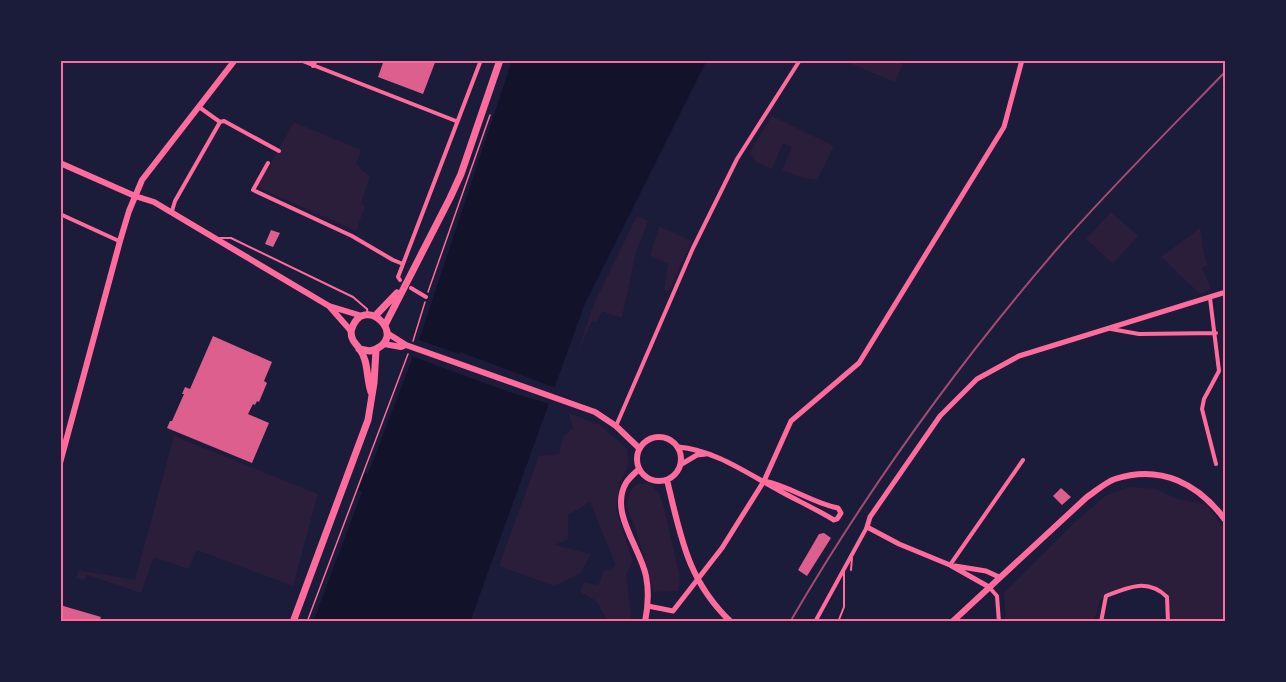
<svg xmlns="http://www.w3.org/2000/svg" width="1286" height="682" font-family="Manrope,sans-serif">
	<rect width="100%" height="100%" fill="#1b1b3a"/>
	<path fill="#2a1e3b" d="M842,60h49l12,4 -8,18z
		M772,116l62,30 -17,34 -18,-3 -17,-7 10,-23 -9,-4 -11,26 -17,-8 -5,-9z
		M294,122l67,28 -5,14 14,13 -9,26 4,3 -9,25 -99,-44z
		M1111,212l27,24 -25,28 -27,-25z
		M637,216l11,5 -13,35 -13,62 -20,-7 -5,11 -5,-1 -16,35 19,-55z
		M659,226l33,15 -23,50 -5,-1 4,-26 -18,-9z
		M1200,228l4,27 4,10 -6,3 9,21 -11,5 -39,-37z
		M569,413l31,12 27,24 2,16 -9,16 -4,29 17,51 -7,14 6,47h-23l-13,-21 -16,-9 4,-10 14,3 6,-14 12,-5 -26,-64 -22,13v24l-13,6 36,9 -10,19 -27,13 -55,-20 40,-110 20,-2 4,-18 10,-8z
		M174,436l144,58 -25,92 -96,-36 -9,19 -34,-12 -13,36 -54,-18 -3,5 -8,-2 3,-8 56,10z
		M649,483l10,10 5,14 16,71 -2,13 -24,1 -19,-65 -8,-20 2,-14 8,-9z
		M1130,487l26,2 22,10 29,6 19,26v91h-58l-1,-25c-20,-20 -46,-10 -67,3l-6,22h-88l-2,-29 71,-71 30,-26z"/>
	<path fill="#12122b" d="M512,60h195l-123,246 -114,316h-157l49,-130 -4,-2 7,-17 3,1 48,-125z"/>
	<path fill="#1b1b3a" d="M416,339l43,15 1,-2 96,36 -6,16 -41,-12 -98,-36z"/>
	<path fill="#dd5f8e" d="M384,60h52l-13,34 -45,-17z
		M271,230l9,3 -7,14 -8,-3z
		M213,336l59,26 -8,19 3,2 -8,19 -2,-1 -2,4 -2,-1 -5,10 21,9 -17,40 -85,-35 3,-7h2l12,-27h-2l3,-7 5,2z
		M1061,488l10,9 -9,8 -9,-9z
		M824,533l7,5 -24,38 -9,-6 21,-36z
		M60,605l41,12 -2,5h-39z"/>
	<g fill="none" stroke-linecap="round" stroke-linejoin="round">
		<path stroke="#ff6b9d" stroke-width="1.5" d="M428,292l62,-177
			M413,341l12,-39
			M307,622l101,-268"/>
		<path stroke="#ff6b9d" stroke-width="2" d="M220,238h11l122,59 14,12 1,6
			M851,570l1,-12
			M838,622l6,-15v-35"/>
		<path stroke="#ff6b9d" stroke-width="4" d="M300,60l156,61
			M313,66l3,-6
			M220,122l4,-1 55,30
			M268,163l-15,27 99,46 41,24 10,4
			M172,211l3,-10 45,-79 -21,-15
			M60,214l59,27
			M400,280l-2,-3 5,-13 78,-204
			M411,288l15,9
			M1210,298l9,73 -15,28 -2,10 14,55
			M1111,329l28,5 77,-1
			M616,426l77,-178 44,-89 63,-99
			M950,565l73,-105
			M989,587l8,9 2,26
			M815,622l52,-95
			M1101,622l5,-26c22,-9 42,-18 61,1l1,25"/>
		<path stroke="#ff6b9d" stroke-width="5" d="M678,447c37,3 70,27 102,44 18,10 36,18 54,29l3,-1 4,-6 -3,-5c-26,-5 -48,-22 -74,-27
			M680,465l17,-10 9,-1
			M955,566l31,5 13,6
			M989,587l-39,-22 -51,-21 -32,-17 3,-10 70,-101 37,-37 42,-23 207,-64
			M648,606l25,5 49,-63 42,-67 27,-60 68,-58 145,-236 18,-67"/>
		<path stroke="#ff6b9d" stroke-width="6" d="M60,163l75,33 19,6 175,104 33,10
			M329,306l22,25
			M387,333l19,12 189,67 21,14 23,22
			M384,344l17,3 5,-2
			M637 459a22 22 0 1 1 44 0a22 22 0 1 1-44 0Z
			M60,463l60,-222 9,-30 13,-31 93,-120
			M639,469c-4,4 -10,9 -13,14 -17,29 14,64 20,93 3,15 2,31 -1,46
			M667,480c14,57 20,100 64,142
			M952,622l135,-125c9,-6 19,-15 28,-18 46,-15 84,5 111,42"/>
		<path stroke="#ff6b9d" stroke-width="7" d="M375,316l22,-23
			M385,325l65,-127 11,-24 39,-114
			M359,349l11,2c43,-11 -7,-62 -19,-20 0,8 3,11 8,17 10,13 7,30 12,44
			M293,622l75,-202 6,-37 2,-33"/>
		<path stroke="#a44b75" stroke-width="2" d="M790,622c77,-132 167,-257 267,-373 54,-62 112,-119 169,-178"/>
	</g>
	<rect width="1286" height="682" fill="none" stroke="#1b1b3a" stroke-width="123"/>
	<rect x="62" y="62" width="1162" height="558" fill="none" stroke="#ff6b9d" stroke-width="2"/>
</svg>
